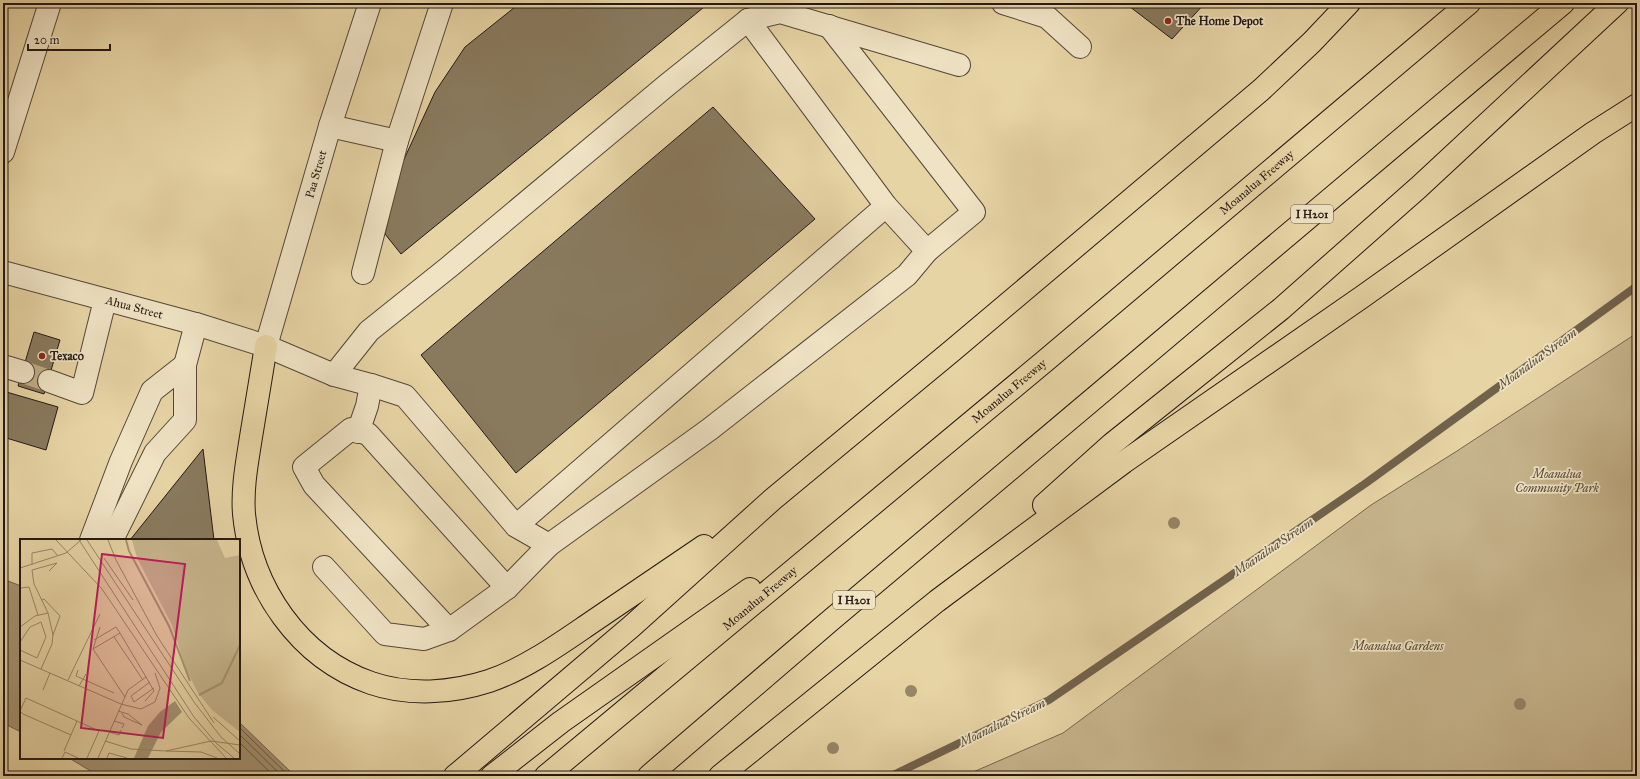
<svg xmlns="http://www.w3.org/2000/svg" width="1640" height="779" font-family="'IM FELL Great Primer',serif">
	<rect width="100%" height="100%" fill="#e7d4a5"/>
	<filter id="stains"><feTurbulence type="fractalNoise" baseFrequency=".005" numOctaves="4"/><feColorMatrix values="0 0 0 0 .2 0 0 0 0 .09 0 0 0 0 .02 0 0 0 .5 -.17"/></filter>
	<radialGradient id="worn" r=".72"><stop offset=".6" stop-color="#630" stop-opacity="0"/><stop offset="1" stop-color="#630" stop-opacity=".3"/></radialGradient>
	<path fill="#c6b48c" stroke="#75664f" d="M1637,333v443h-673l99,-43 308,-228 86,-54z"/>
	<path fill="#a59473" stroke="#71624c" d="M3,579l18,7v146l-18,-9z
		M239,722l56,54h-196l-30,-18h170z"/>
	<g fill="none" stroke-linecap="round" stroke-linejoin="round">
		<path stroke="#645642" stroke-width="1" d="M239,727l50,49
			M239,734l43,42
			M239,742l35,34"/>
		<path stroke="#71624c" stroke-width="8" d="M891,776l158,-76 317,-217 271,-197"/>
	</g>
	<path fill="#897a5e" stroke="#241812" d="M520,3h189l-308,251 -16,-20 15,-66 35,-76 30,-45z
		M1125,3h80l-33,36z
		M713,107l102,112 -299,254 -95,-118z
		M34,332l26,8 -16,54 -26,-8z
		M3,391l55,16 -12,43 -43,-13z
		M203,449l11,91h-84z"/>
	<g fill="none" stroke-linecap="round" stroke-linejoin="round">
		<path stroke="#c0ae88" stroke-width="22" stroke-dasharray="22 11" stroke-linecap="butt" d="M23,372l26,9"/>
		<g stroke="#554737" stroke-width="24">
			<g id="minor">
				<path d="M1003,3l44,14 33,30"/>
				<path d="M829,26l145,186 -47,39"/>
				<path d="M330,126l67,15"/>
				<path d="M3,152l47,-149"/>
				<path id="s1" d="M3,272l193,52 70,22 68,29 37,10 34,11 111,130 33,19 -42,43 -58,42 -25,9 -39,-5 -61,-67"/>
				<path d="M363,273l34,-132 45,-138"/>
				<path id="s2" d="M266,346l64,-220 40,-123"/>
				<path d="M3,366l20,6"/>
				<path d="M334,375l35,-44 80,-64 218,-182 81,-65 32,-8 179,53"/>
				<path d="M49,381l33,12 23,-93"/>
				<path d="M358,432l9,-26 4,-21"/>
				<path d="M516,526l370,-320"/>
				<path d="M91,540l30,-79 31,-70 33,-26"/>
				<path d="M112,540l43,-87 30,-33v-55l11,-41"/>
				<path d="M549,545l161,-116 197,-154 20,-24 -41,-45 -138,-186"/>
				<path d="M449,630l-135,-145 -10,-18 47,-38 17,5 139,154"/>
			</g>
		</g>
		<g stroke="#241812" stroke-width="24">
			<g id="highway">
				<path d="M266,346c-5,30 -10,61 -15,91 -4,26 -9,51 -7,77 7,74 55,144 127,169 38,13 81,10 118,-2 36,-12 72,-38 103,-59 38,-26 75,-51 112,-76"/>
				<path d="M1044,505l68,-61 169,-135 138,-122 198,-184"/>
				<path d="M455,776l177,-150 141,-127 180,-149 308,-260 51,-48 37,-39"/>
				<path d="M492,776l69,-54 189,-133"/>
				<path id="s3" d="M546,776l499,-415 424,-358"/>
				<path d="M649,776l182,-156 732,-617"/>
				<path d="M720,776l217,-175 187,-139 238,-165 231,-164 44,-28"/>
			</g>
		</g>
		<use href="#minor" stroke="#efe3c4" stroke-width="22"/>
		<use href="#highway" stroke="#e7d4a5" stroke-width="22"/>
	</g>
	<g fill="#978668">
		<circle cx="1174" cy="523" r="6"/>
		<circle cx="911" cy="691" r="6"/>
		<circle cx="1520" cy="704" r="6"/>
		<circle cx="833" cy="748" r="6"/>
	</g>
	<g fill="#8f2418" stroke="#efe3c4" stroke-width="1.5">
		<circle cx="1168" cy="21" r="4"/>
		<circle cx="42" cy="356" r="4"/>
	</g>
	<g text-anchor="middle" stroke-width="3.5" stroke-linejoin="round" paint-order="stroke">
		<g fill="#efe3c4" stroke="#615547" stroke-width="1">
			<rect x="1291" y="205" width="42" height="18" rx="3"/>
			<rect x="833" y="591" width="42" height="18" rx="3"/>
		</g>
		<g font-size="11" font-weight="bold" fill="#241812">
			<text x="1312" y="218">I H201</text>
			<text x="854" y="604">I H201</text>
		</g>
		<g font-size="12" font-weight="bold" fill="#241812" stroke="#efe3c4" text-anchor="start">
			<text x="1176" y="25">The Home Depot</text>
			<text x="50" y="360">Texaco</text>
		</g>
		<g font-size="12" fill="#241812" stroke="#efe3c4">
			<text dy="4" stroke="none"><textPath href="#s2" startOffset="179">Paa Street</textPath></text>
			<text dy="4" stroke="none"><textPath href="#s3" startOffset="926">Moanalua Freeway</textPath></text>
			<text dy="4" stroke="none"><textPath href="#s1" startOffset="136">Ahua Street</textPath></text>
			<text dy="4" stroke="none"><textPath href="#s3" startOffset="602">Moanalua Freeway</textPath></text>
			<text dy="4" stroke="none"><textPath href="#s3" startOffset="278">Moanalua Freeway</textPath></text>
		</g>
		<g font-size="12" font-style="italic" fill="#554737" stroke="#efe3c4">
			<text x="1557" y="478">Moanalua<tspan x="1557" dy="14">Community Park</tspan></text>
			<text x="1398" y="650">Moanalua Gardens</text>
		</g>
		<g font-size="13" font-style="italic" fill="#584a39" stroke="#efe3c4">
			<text transform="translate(1537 358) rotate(-36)" y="5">Moanalua Stream</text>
			<text transform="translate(1273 546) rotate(-34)" y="5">Moanalua Stream</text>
			<text transform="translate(1002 722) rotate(-26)" y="5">Moanalua Stream</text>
		</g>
	</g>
	<g transform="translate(20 539)">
		<rect width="220" height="220" fill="#e7d4a5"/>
		<path d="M112,1h85l8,18 15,-3v177l-28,-22 -14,-17 -13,-26 -13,-42 -35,-67z" fill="#c6b48c"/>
		<path d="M155,162l7,11 -21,20 -13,26h-14l14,-32 12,-14z" fill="#a59473"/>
		<path fill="none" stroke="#a59473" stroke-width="2" d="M106,1l3,11 40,75 21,55M179,156l23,-12 18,-38"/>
		<path fill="none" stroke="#99896a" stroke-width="1" d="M36,1l46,49 87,129 37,40M59,1l115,177 23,27 17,14M67,1l107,162 27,35 19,17M88,1l8,20 41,76 57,87M84,19l29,42M12,26v-12l20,-4 6,7M0,29l46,-15 15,-13M1,49l8,-1 9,28M22,61l2,-1 16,17 -7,19M0,88l15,-11 13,-3M80,88l-7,22 32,48M94,98l29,43M74,101l22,-13 4,6M0,103l10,-15 11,-5 5,15 -9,21 -17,-8M73,110l27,-16 26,44M0,121l101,44M21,130l11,-25 1,-9 -5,-22 -14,-29 -2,-14 25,-7 -8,8M58,131l-2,6 38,17M48,141l32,-66M130,143l-19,14 3,6 20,-14M59,147l7,-12M23,151l7,-17M101,165l20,5 14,-7 5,-14 -5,-15M98,172l10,3 14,11 -18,-8 -2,-4M193,178l27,24M94,182l10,3 -2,4M89,193l10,3 2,-5M51,196l-48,-21 -3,-3 6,-13 73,33 -12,27M85,202l26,8 35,2 45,-10 29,4M44,212l13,-30M146,212l35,1 16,6M42,219l3,-6 13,6M78,219l30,-68 18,-13 8,14 -9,10M87,219l2,-5 18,5"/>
		<path fill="#c2185b" fill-opacity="0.15" stroke="#c2185b" stroke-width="2" d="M82,15l83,10 -22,174 -82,-10z"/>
		<rect width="220" height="220" fill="none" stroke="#241812" stroke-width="2"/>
	</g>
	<rect width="1640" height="779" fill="none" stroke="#e7d4a5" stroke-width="16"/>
	<rect x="4" y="4" width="1632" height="771" fill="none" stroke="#241812" stroke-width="2"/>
	<rect x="8" y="8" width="1624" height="763" fill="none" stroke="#241812"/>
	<path d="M28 44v6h82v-6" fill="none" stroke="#241812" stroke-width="2"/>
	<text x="34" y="44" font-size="12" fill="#241812" stroke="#efe3c4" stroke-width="3" paint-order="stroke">20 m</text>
	<rect width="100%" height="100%" filter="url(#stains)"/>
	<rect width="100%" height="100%" fill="url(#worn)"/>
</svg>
